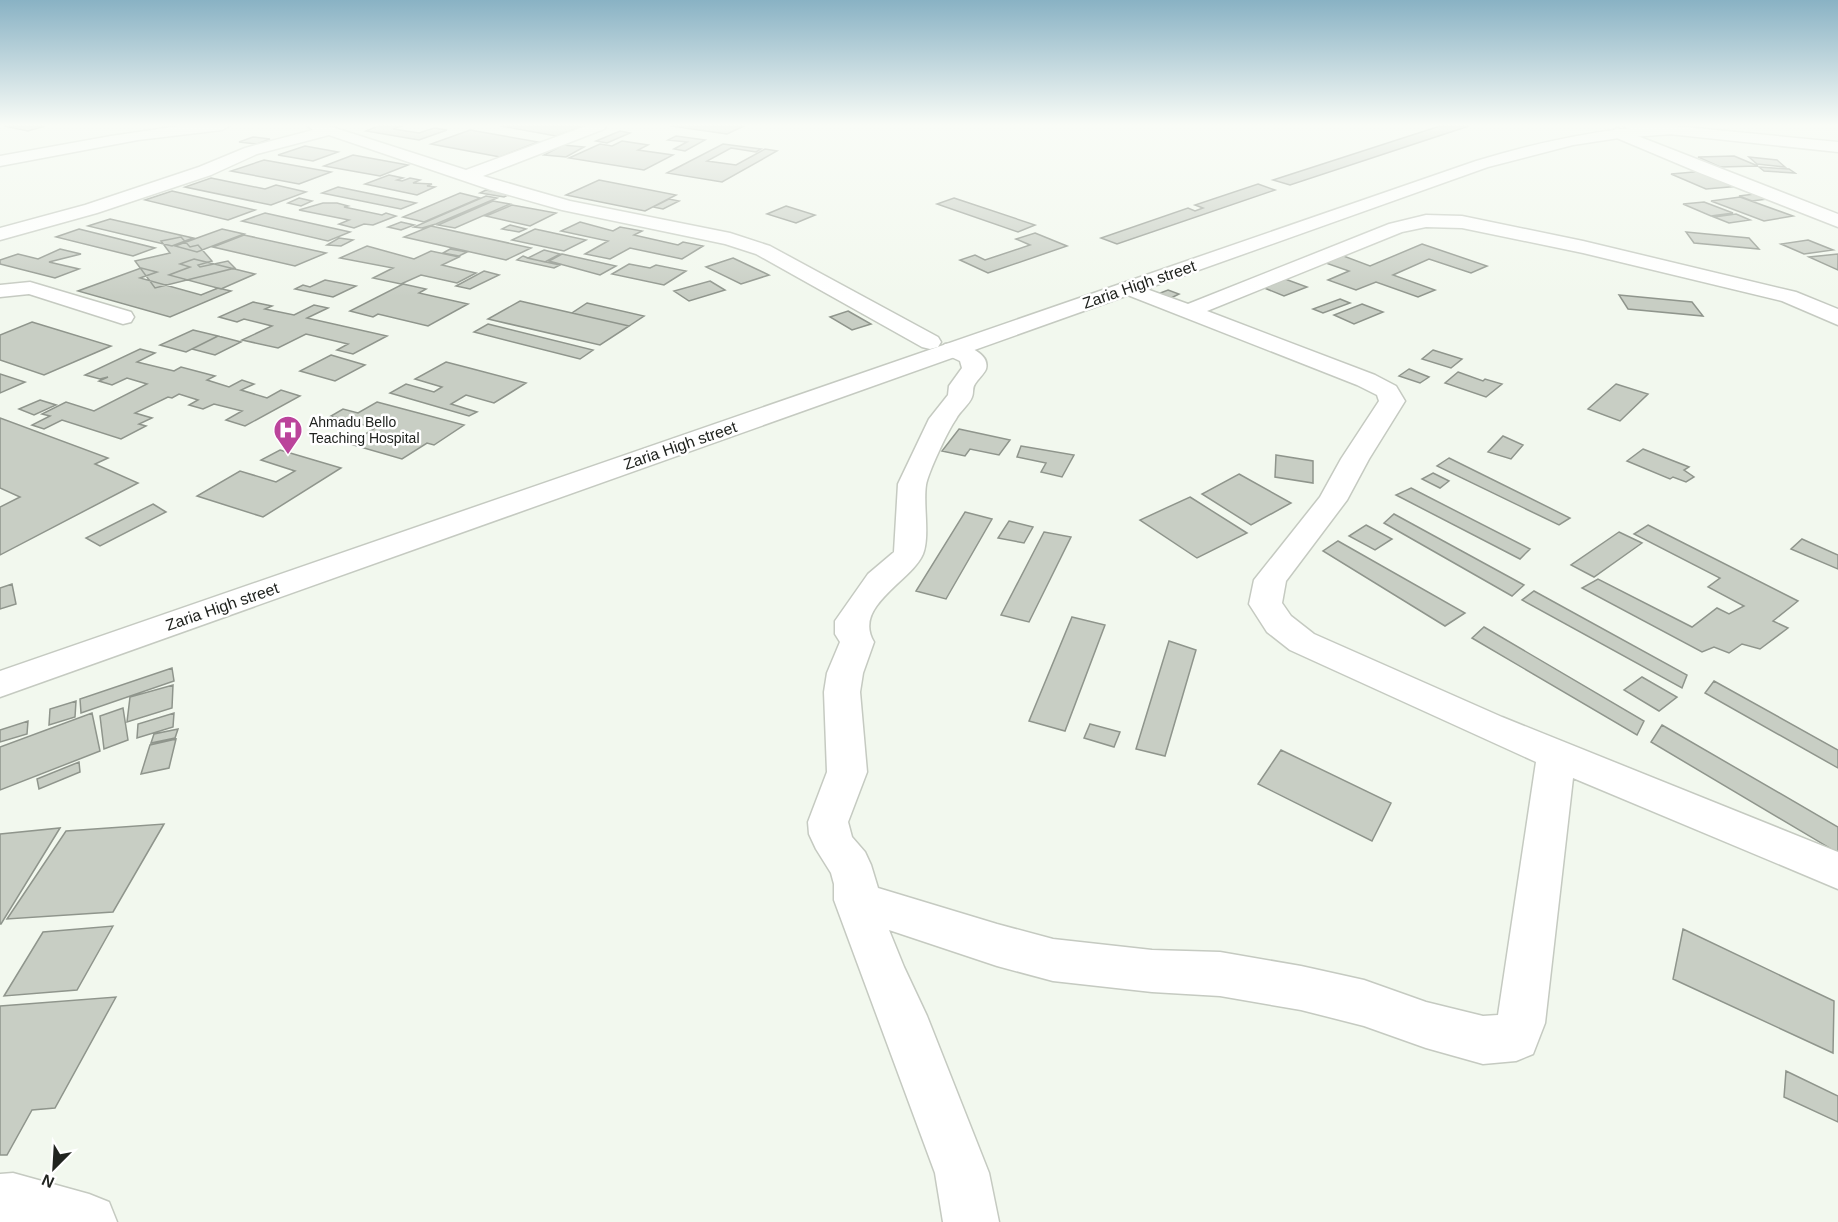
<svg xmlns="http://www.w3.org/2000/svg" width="1838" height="1222" font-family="Arial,sans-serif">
	<rect width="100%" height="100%" fill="#f2f8ee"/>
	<path fill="#c8cec4" stroke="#8f958c" stroke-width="1.5" d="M4,126h41l-17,5z
		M378,126h24l-9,3 26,4 15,-5 13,2 -28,10 -53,-9z
		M501,126h76l4,1 -25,9z
		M671,126h73l-17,8z
		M1440,126h29l-179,59 -17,-5z
		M470,130l68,12 -38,15 -69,-13z
		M620,131l10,2 -23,10 -11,-2z
		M676,136l29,4 -20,11 -11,-2 13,-7 -19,-2z
		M253,137l17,2 -13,5 -18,-2z
		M622,141l26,4 -10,5 35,5 -29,15 -75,-12 31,-14 12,2z
		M723,144l38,5 -5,3 -25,-4 -24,13 29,4 29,-16 12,2 -55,31 -55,-9z
		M563,145l21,2 -18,10 -22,-2z
		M305,146l33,6 -25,9 -35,-6z
		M353,155l55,10 -28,11 -56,-10z
		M1734,156l24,10 -38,1 -22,-10z
		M1749,157l28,3 8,7 -28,-3z
		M264,160l67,12 -32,12 -68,-13z
		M1759,167l30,2 6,4 -31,-2z
		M1705,171l36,15 -35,3 -35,-15z
		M389,175l14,3 -6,2 5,1 8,-3 10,2 -7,3 19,1 -5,2 8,1 -18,8 -52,-11z
		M211,178l54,11 11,-4 30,7 -35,13 -86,-18z
		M599,180l77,15 -31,16 -79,-16z
		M1258,184l17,6 -158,54 -16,-6 87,-30 7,3 8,-3 -8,-3z
		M338,187l78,16 -15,6 -79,-16z
		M486,190l24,4 -6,3 -24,-4z
		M172,191l83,19 -27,10 -83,-20z
		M460,193l20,5 -56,24 -21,-5z
		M1762,193l13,5 -23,3 -13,-5z
		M486,196l11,2 -61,26 -14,4 -8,-1z
		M1740,197l53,19 -29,5 -53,-20z
		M299,198l13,3 -11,5 -13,-3z
		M954,198l81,27 -17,7 -81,-28z
		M669,199l10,2 -16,8 -10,-2z
		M493,201l17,3 -55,24 -17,-3z
		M1704,202l29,11 -22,3 -28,-12z
		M323,203h14l11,3 -4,1 38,8 4,-2 10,3 -23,9 -9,-1 -10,4 -15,-4 10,-4 -50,-10z
		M512,205l44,8 -26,13 -44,-10z
		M786,206l29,9 -19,8 -29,-9z
		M265,213l85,19 -22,9 -86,-20z
		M1736,214l14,6 -21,3 -15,-6z
		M110,219l83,19 -21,8 -84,-20z
		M401,222l13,3 -13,5 -13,-3z
		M580,222l33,9 7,-4 22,4 -8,4 44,10 5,-3 20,4 -21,13 -52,-11 -20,11 -25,-5 23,-13 -47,-10z
		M510,225l16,4 -7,3 -17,-3z
		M431,226l100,22 -25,12 -102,-23z
		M79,229l76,19 -22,8 -77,-19z
		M222,229l22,5 -47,18 -22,-6z
		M535,229l51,11 -22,11 -52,-11z
		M1686,232l63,6 10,11 -65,-6z
		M1035,233l32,13 -79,27 -28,-13 15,-5 10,5 45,-15 -14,-6z
		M244,235l82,18 -31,13 -82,-19z
		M181,237l9,10 8,-2 14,16 -14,4 2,2 28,-6 7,7 -80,20 -20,-27 35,-8 -9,-12z
		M339,238l14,2 -12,6 -14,-1z
		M1808,240l25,10 -29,4 -23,-10z
		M1422,244l65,22 -16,7 -42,-14 -36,16 42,15 -17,7 -42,-15 -20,8 -28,-10 21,-9 -26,-9 18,-7 29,11z
		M367,246l47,13 17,-8 28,6 -17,8 34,8 -19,10 -36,-8 -20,9 -28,-6 20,-10 -53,-10z
		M60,249l21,5 -32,8 30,7 -24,9 -55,-14v-4l18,-6 20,5z
		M450,249l17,3 -8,4 -16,-3z
		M544,250l16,4 -15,8 -17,-4z
		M562,254l54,12 -16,9 -51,-14z
		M1838,254v16l-29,-13z
		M523,256l5,2h-1l33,7 -6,3 -37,-8z
		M733,258l36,17 -28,9 -35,-17z
		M194,259l61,15 -34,15 -52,-14 21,-8 -10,-3z
		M629,264l21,4 6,-3 30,6 -22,14 -52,-11z
		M141,268l16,4 -17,6 61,17 17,-7 13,3 -61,26 -92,-26z
		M484,271l15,4 -29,14 -14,-3z
		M1285,279l22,8 -23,9 -22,-9z
		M325,280l31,6 -23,11 -38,-8 8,-4 7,2z
		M710,281l15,9 -36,11 -15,-10z
		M403,284l23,5 -7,4 49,11 -40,22 -50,-12 -5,3 -23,-6z
		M1168,290l11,4 -12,6 -12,-5z
		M1619,295l73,7 11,14 -75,-7z
		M1340,299l10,4 -27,10 -10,-4z
		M520,301l52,12 57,13 -29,19 -112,-26z
		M253,302l19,4 -7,3 29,6 20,-10 14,3 -21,10 80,18 -34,18 -16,-4 11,-6 -42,-10 -28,14 -36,-8 30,-14 -28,-7 -7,3 -18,-5z
		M587,303l57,13 -15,10 -57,-13z
		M1362,304l21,8 -29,12 -20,-9z
		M848,311l23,13 -19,6 -22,-13z
		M32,322l79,24 -67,29 -44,-15v-25z
		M488,324l105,26 -13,9 -106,-27z
		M193,330l25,6 -32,16 -26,-7z
		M218,336l23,6 -26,13 -23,-6z
		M140,349l15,4 -18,9 37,9 7,-4 34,9 -8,4 22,7 13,-7 12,4 -13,6 26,8 14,-8 19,6 -55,30 -19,-6 16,-9 -28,-7 -11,5 -14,-4 9,-5 -19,-6 -7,4 -4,-1 -33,16 17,5 -13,6 7,2 -25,13 -59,-19 -18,9 -12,-4 18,-9 -8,-2 24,-12 28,9 53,-27 -20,-6 -15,7 -13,-4 9,-4 -8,2 -15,-4z
		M1433,350l29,9 -11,9 -29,-9z
		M331,355l34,10 -30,16 -35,-10z
		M446,362l27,7 53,14 -32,20 -28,-8 -15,9 26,8 -8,4 -79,-23 16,-9 28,8 8,-5 -27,-8z
		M1409,369l20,8 -9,6 -21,-7z
		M1458,372l25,9 2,-2 17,5 -16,13 -41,-14z
		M0,374l25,8 -25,11z
		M1616,384l32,10 -28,27 -32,-12z
		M40,400l16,5 -22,10 -15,-6z
		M377,402l87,23 -30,20 -7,-2 -25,16 -52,-15 25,-16 -44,-12 12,-7 15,4z
		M0,418l108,40 -13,6 43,19 -138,72v-48l20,-10 -20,-9z
		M959,429l51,11 -11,15 -29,-6 -5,7 -23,-5z
		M1503,436l20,9 -12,14 -23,-7z
		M1021,446l53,9 -12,22 -21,-5 5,-9 -29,-6z
		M1643,449l46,18 -5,3 10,7 -8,5 -13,-5 -3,2 -43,-18z
		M280,450l61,18 -78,49 -66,-21 43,-25 36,11 19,-11 -34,-11z
		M1276,455l37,6v22l-38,-6z
		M1449,458l121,60 -11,7 -122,-59z
		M1433,473l16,8 -9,7 -18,-9z
		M1239,474l52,29 -40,22 -49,-31z
		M1411,488l119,61 -10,10 -124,-64z
		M1190,497l57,36 -50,25 -57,-38z
		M153,504l13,8 -66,34 -14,-8z
		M965,512l27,7 -46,80 -30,-8z
		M1394,514l130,71 -12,11 -128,-73z
		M1009,521l24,6 -9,16 -26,-5z
		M1366,525l26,14 -17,11 -26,-14z
		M1648,525l150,76 -25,20 15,7 -28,21 -18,-5 -13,9 -15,-6 -12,5 -120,-64 16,-9 94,48 25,-19 12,6 15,-8 -36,-19 12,-9 -86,-44z
		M1044,532l27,5 -42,85 -28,-7z
		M1619,532l23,11 -48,34 -23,-12z
		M1802,539l36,16v14l-47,-20z
		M1338,541l127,72 -20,13 -122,-75z
		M12,584l4,20 -16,5v-21z
		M1534,591l153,84 -5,13 -160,-88z
		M1072,617l33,8 -40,106 -36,-10z
		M1484,627l160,94 -7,14 -165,-97z
		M1169,641l27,9 -31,106 -29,-7z
		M172,668l2,13 -93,32 -1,-14z
		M1642,677l35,20 -18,14 -35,-21z
		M1714,681l124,69v18l-133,-75z
		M173,685l-1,23 -45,14 3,-25z
		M76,701l-1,16 -26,8 1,-16z
		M123,708l5,32 -24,9 -4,-33z
		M92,713l8,38 -100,39v-43z
		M174,713l-1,14 -36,11 1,-14z
		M28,721l-1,13 -27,8v-12z
		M1090,724l30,8 -6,15 -30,-9z
		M1662,725l176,102v26l-187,-111z
		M178,729l-3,9 -24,5 3,-9z
		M176,739l-7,29 -28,6 9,-29z
		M1281,750l110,53 -19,38 -114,-57z
		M79,762l1,10 -41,17 -2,-10z
		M164,824l-51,88 -106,7 59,-88z
		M60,828l-59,96h-1v-90z
		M113,926l-36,64 -73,6 39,-64z
		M1683,929l151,72 -1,52 -160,-74z
		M116,997l-61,111 -23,2 -25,45h-7v-149z
		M1786,1071l52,25v26l-54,-25z"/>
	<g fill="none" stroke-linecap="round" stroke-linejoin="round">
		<g stroke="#c5cac1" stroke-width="3">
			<path id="minor" d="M179,126h50l-7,4 -84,10 -138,26v-10l111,-20z
				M308,126h21l137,44 120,-44h20l-2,3 -121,47 87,25 160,32 40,13 168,91 3,5 -3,5 -8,2 -8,-2 -166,-93 -31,-10 -163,-34 -71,-20 -162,-55 -72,19 -46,21 -114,38 -97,27v-12l85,-23 114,-38 46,-19 68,-18z
				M1617,128l221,86v13l-138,-54 -88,-37 -3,-3z
				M1426,215l36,1 121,25 213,51 42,17v16l-56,-24 -199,-48 -121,-25 -36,-1 -24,5 -195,79 168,64 21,11 9,15 -36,58 -22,41 -61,81 -4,22 9,13 23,18 188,83 336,135v37l-265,-111 -28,245 -12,31 -17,7 -33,3 -57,-16 -62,-22 -63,-16 -81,-14 -68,-4 -99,-11 -56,-15 -108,-36 15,37 23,49 62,157 10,49h-56l-8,-49 -101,-273v-16l-3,-11 -15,-24 -7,-15 -1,-12 19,-50 -3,-80 3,-19 13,-31 -5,-8v-13l33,-47 26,-22 4,-68 31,-65 19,-24 1,-9 13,-18 -2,-7 -15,-7 -4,-5 4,-5c12,-3 46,7 41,25 -2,5 -8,10 -11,15 -3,4 -1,8 -3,13 -3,8 -12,14 -16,22 -8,11 -28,54 -30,66 -3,20 4,51 -3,69 -11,27 -71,52 -49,88l-11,31 -3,19 7,80 -19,50 4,15 13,15 6,13 7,23 119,36 56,15 99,11 68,2 81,14 63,14 62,22 57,14 15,-1 38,-253 -246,-112 -23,-18 -18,-28 5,-24 66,-83 21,-38 38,-58 -2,-6 -20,-10 -237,-93 -3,-4 3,-4 7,-2 61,22 201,-80z
				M30,282l101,30 3,5 -3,5 -8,2 -94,-30 -29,3v-12z
				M13,1173l76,21 20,8 8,20h-117v-48z"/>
		</g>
		<g stroke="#c5cac1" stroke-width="3">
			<path id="primary" d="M1667,126l5,2 3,3 -3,3 -53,4 -46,7 -85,22 -1488,530v-26l1476,-510c63,-19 125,-33 191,-35z"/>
		</g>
		<g stroke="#c5cac1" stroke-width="3">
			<path id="trunk" d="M1624,126h50l164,16v10l-207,-22z"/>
		</g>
		<use href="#minor" fill="#fff" fill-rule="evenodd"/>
		<use href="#primary" fill="#fff" fill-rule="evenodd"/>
		<use href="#trunk" fill="#fff" fill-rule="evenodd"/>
	</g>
	<linearGradient id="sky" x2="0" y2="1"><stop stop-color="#89b2c4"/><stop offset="0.42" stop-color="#f9fcf7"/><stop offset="1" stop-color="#f9fcf7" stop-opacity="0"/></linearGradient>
	<rect width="1838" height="297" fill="url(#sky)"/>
	<defs>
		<g id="hospital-pin" transform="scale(1.5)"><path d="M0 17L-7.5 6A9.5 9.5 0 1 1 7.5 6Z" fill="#bb449b" stroke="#fff"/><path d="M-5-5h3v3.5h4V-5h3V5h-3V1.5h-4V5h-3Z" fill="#fff"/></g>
	</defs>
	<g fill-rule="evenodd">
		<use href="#hospital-pin" x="288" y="430"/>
	</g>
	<g text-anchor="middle" stroke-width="5" stroke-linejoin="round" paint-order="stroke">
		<g font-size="14" fill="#212420" stroke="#fff" text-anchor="start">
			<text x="309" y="427">Ahmadu Bello<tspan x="309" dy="16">Teaching Hospital</tspan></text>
		</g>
		<g font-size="16" fill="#212420" stroke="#fff">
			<text transform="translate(1139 284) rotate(-19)" y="6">Zaria High street</text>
			<text transform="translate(680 445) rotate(-19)" y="6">Zaria High street</text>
			<text transform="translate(222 606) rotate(-19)" y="6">Zaria High street</text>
		</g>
	</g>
	<g transform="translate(54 1168) rotate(204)" stroke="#ffffff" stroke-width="4.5" paint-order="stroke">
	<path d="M0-4.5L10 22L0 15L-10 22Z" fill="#212420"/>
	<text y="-9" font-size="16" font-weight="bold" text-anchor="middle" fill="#212420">N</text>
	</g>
</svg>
